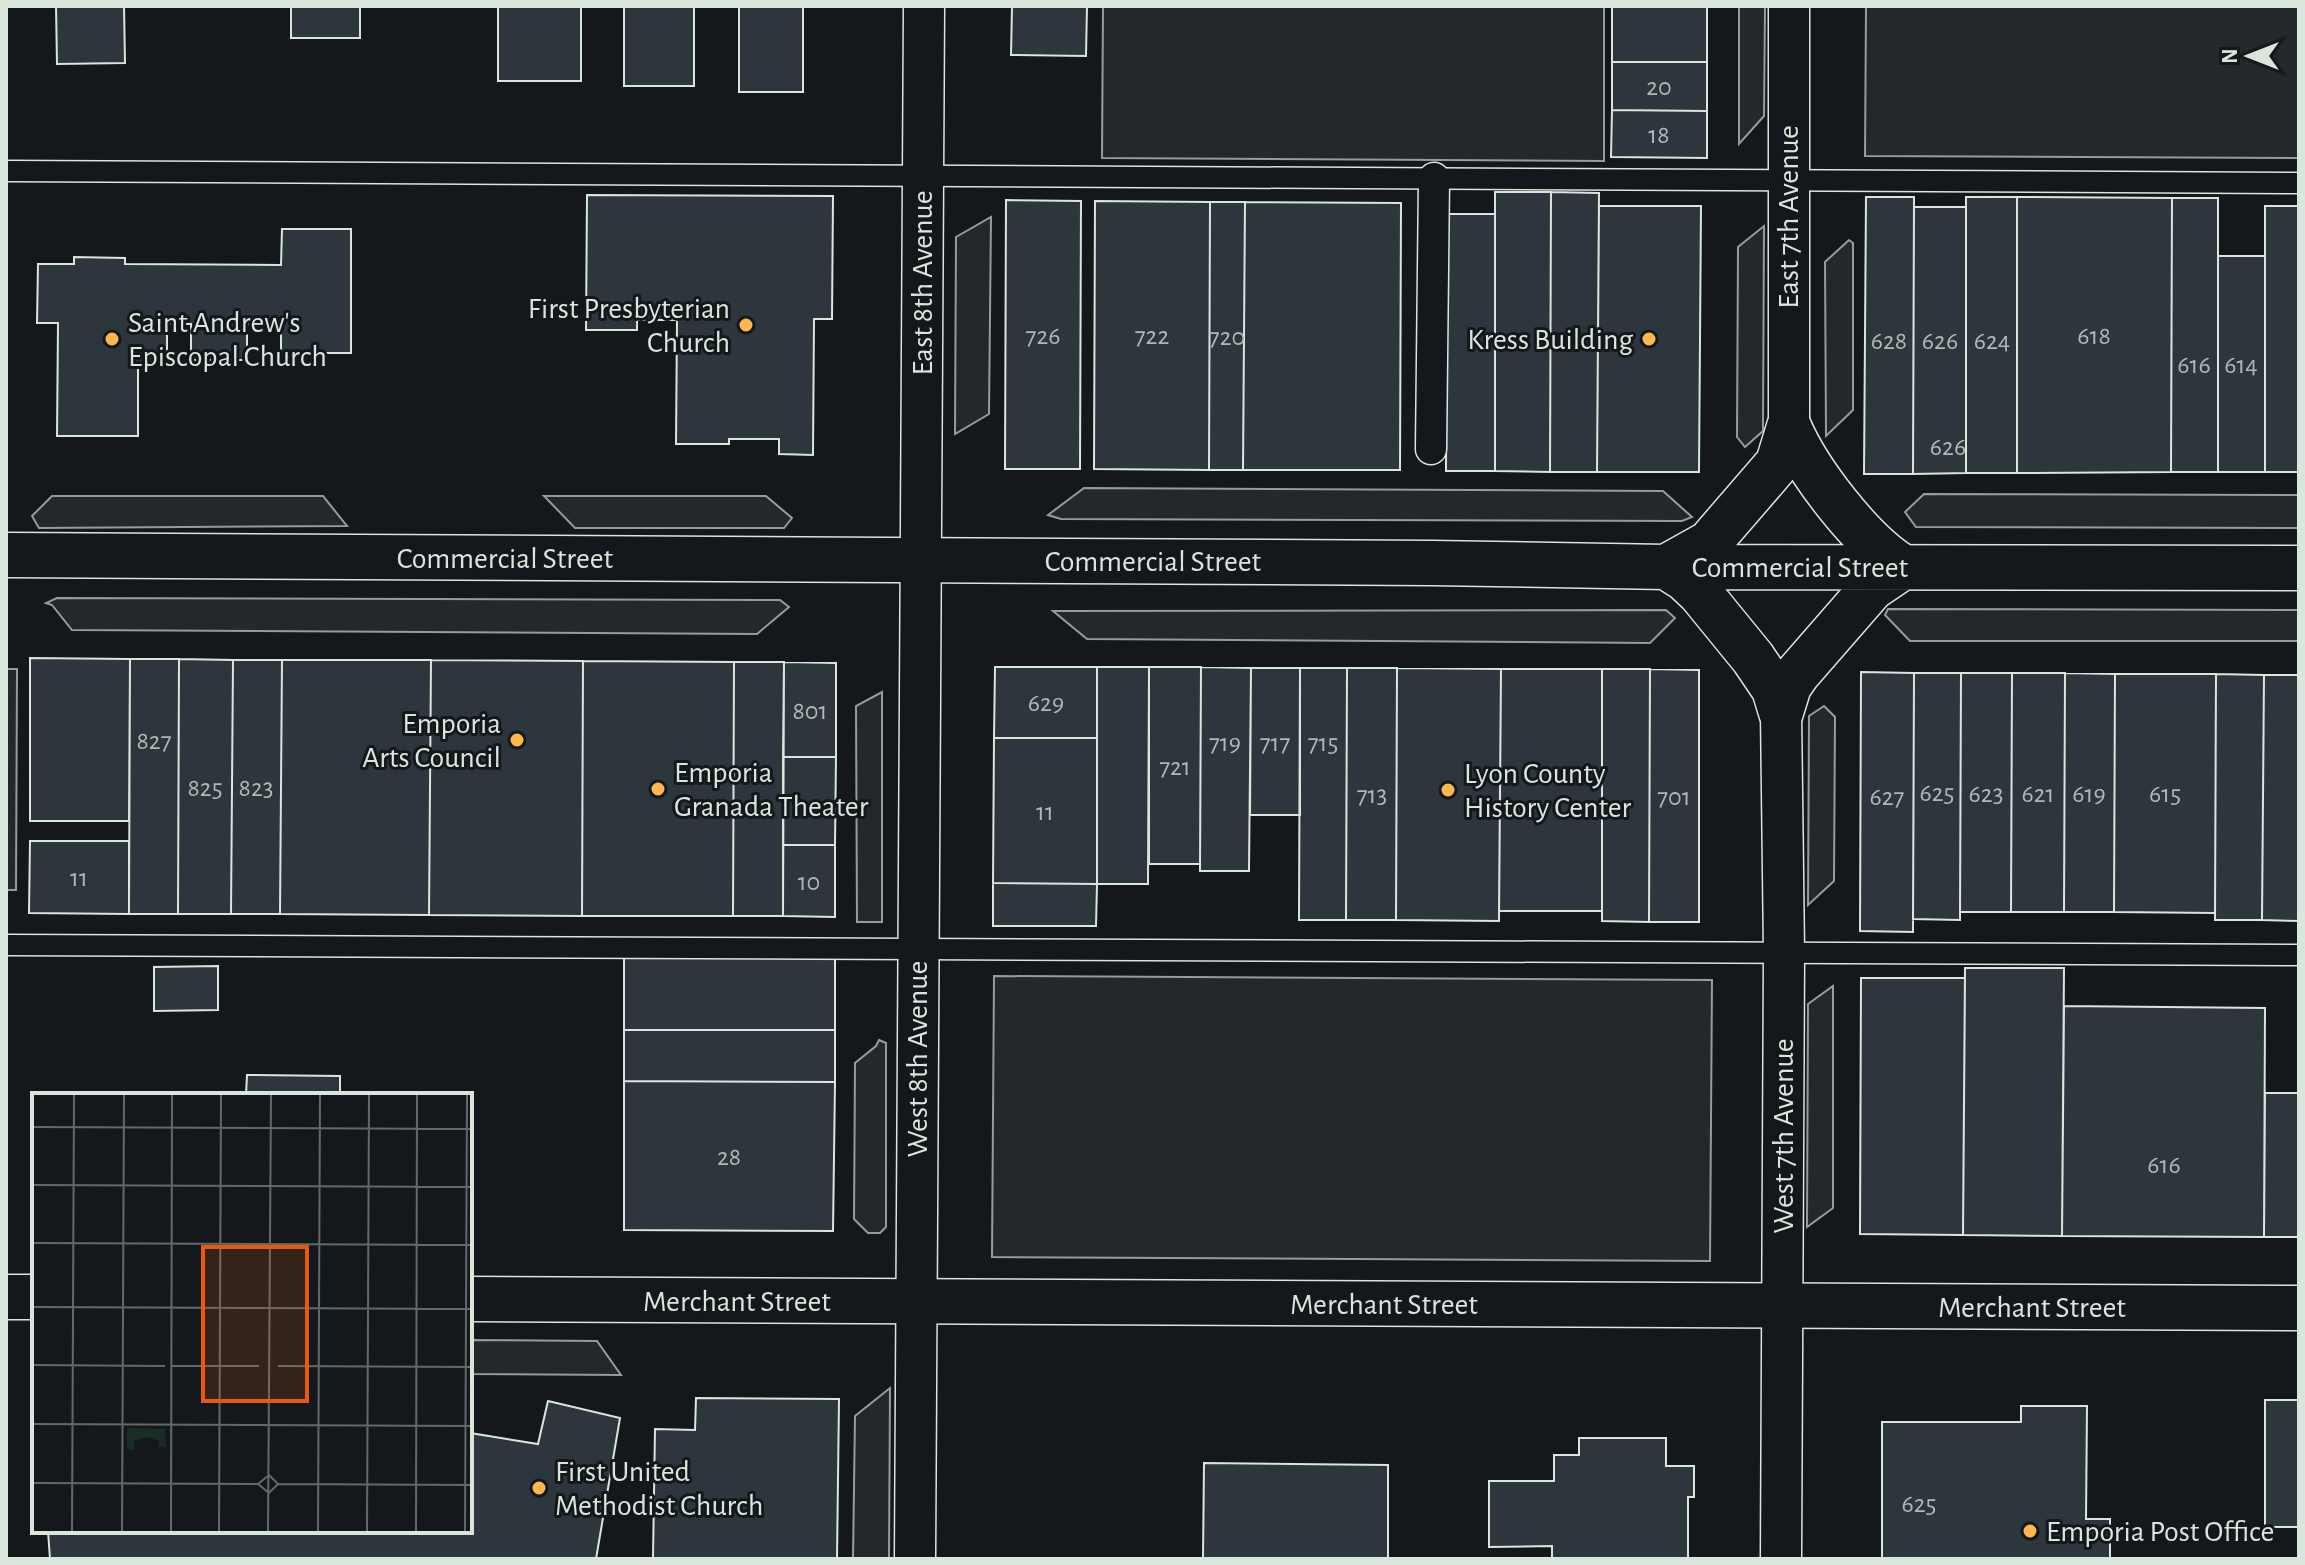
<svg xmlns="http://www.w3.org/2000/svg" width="2305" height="1565" font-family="'Alegreya Sans',sans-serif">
	<rect width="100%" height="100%" fill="#14181c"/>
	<path fill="#24282b" stroke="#939e99" stroke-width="2" d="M1103,6h501v155l-502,-3z
		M1739,6h26l-1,110 -25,28z
		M1866,6h433v152l-434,-2z
		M991,217l-2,197 -34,20 1,-197z
		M1764,226l-1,205 -18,16 -8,-10 1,-190z
		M1849,240l4,3v167l-27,26 -1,-174z
		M1084,488l579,3 29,26 -10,4 -621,-2 -13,-4z
		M1924,494l375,1v33l-383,-1 -11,-15z
		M52,496h271l24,30 -308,2 -7,-12z
		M544,496h222l26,22 -8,10h-209z
		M57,598l723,2 9,7 -32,27 -685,-4 -20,-25 -6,-2z
		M1888,609l411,1v31h-389l-25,-26z
		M1666,610l9,8 -25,25 -563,-4 -34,-28z
		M6,669h11l-1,221h-10z
		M882,692v230h-25l-1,-216z
		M1824,706l11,11 -1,164 -26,24 1,-189z
		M994,976l718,4 -2,281 -718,-4z
		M1833,986v222l-26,19 1,-223z
		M879,1040l7,3v184l-6,6h-12l-14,-14 1,-156 21,-17z
		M470,1340l127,1 24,34 -151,-1z
		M890,1388l-1,171h-36l2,-143z"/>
	<path fill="#2c363c" stroke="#d8e6dc" stroke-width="2" d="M56,6h68l1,57 -68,1z
		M291,6h69v32h-69z
		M498,6h83v75h-83z
		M624,6h70v80h-70z
		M739,6h64v86h-64z
		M1012,6h75l-1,50 -75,-1z
		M1612,6h95v56h-95z
		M1612,62h95v49l-95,-1z
		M1612,110l95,1v47l-96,-1z
		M1495,192h56l-1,280 -55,-1z
		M1551,192l48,1 -2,279h-47z
		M587,195l246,1 -1,123h-18l-1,136 -34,-1v-15h-50v5h-53l1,-124h-40v10h-51z
		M1866,197h48l-1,277h-49z
		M1966,197h51v276h-51z
		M2017,197l155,1 -1,274 -154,1z
		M2172,198h46v274h-47z
		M1006,200l75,1 -1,268h-75z
		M1095,201l115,1 -1,268 -115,-1z
		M1210,202h35l-2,268h-34z
		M1245,202l156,1 -1,267h-157z
		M1599,206h102l-2,266h-102z
		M2265,206h34v266h-34z
		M1914,207h52v266l-53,1z
		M1447,214h48v257h-49z
		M282,229h69v124h-70v-29h-34v36h-56v-36h-24v39h-29v73h-81l1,-113h-21l1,-59h36v-7l51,1v6l156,1z
		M2218,256h47v216h-47z
		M30,658l100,1 -1,162h-99z
		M130,659h49l-1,255h-49z
		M179,659l54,1 -2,254h-53z
		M233,660h49l-2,254h-49z
		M282,660h149l-2,255 -149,-1z
		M431,660l152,1 -1,255 -153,-1z
		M583,661l151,1 -1,254h-151z
		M734,662h50l-1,254h-50z
		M784,662l52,1v94h-53z
		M995,667h102v71h-103z
		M1097,667h52l-1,217h-51z
		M1149,667h52l-1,197h-51z
		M1201,667l50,1 -2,203h-49z
		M1251,668h49v147h-50z
		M1300,668h47l-1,252h-47z
		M1347,668h50l-1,252h-50z
		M1397,668l104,1 -2,252 -103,-1z
		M1501,669h101v242h-103z
		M1602,669h48l-1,253 -47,-1z
		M1650,669l49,1v252h-50z
		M1861,672l53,1 -1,259 -53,-1z
		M1914,673h47l-1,247 -47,-1z
		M1961,673h51l-1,239h-51z
		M2012,673h53l-1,239h-53z
		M2065,673l50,1 -1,238h-50z
		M2115,674h101l-1,239 -101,-1z
		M2216,674l48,1 -2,245h-47z
		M2264,675h35v246l-37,-1z
		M994,738h103v146l-104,-1z
		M783,757h53l-1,88h-52z
		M30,841h99v73l-100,-1z
		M783,845h52v72l-52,-1z
		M993,883l104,1 -1,42h-103z
		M624,956l211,1v73h-211z
		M218,966v44l-64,1v-44z
		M1965,968h99l-2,268 -99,-1z
		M1861,978h104l-2,257 -103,-1z
		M2064,1006l201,2 -1,229 -202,-1z
		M624,1030h211v52l-211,-1z
		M247,1075l93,1v19h-94z
		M624,1081l211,1 -2,149 -209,-1z
		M2265,1093h34v144h-35z
		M696,1398l143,1 -2,160h-184l2,-130 40,1z
		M2265,1400h34v127h-34z
		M548,1401l72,17 -24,141h-546l-2,-28h422v-98l68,11z
		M2021,1406h66l-1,113h24v40h-228v-137h139z
		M1579,1438h87v28h28v31h-6v62h-136v-13l-63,1v-66h65v-26h25z
		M1204,1463l184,2v94h-185z"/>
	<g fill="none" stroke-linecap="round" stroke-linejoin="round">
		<g stroke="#d8e6dc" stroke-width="23">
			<path id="service" d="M6,171l2293,12
				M6,945l2293,10"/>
		</g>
		<g stroke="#d8e6dc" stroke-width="33">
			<path id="pedestrian" d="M1431,449l3,-271"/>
		</g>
		<g stroke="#d8e6dc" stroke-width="43">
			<path id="minor" d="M1789,427v-421
				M915,1559l9,-1553
				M1781,1559l3,-606 -3,-241"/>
		</g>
		<g stroke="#d8e6dc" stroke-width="47">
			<path id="tertiary" d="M6,1297h28
				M470,1299l1829,9"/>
		</g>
		<g stroke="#d8e6dc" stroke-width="47">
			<path id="secondary" d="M6,555l1426,8 234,4 633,1
				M1781,712l-7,-23 -21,-31 -53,-65 -15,-14 -19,-12 43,-24 69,-80 11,-36
				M1781,712l8,-26 9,-13 74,-85 31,-21c-41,-25 -95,-95 -114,-140"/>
		</g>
		<use href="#service" stroke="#14181c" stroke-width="20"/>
		<use href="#pedestrian" stroke="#14181c" stroke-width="30"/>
		<use href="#minor" stroke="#14181c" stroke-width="40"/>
		<use href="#tertiary" stroke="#14181c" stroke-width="44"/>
		<use href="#secondary" stroke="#14181c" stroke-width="44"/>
	</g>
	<g fill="#ffb74d" stroke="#14181c" stroke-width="3">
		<circle cx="746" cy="325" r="8"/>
		<circle cx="112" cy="339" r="8"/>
		<circle cx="1649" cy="339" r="8"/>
		<circle cx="517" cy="740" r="8"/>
		<circle cx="658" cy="789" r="8"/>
		<circle cx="1448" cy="790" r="8"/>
		<circle cx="539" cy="1488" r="8"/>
		<circle cx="2030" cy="1531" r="8"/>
	</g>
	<g text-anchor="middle" stroke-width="6" stroke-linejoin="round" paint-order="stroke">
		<g font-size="26" fill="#adbab4">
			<text x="1659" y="95">20</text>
			<text x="1659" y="143">18</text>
			<text x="1043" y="344">726</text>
			<text x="1152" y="344">722</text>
			<text x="2094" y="344">618</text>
			<text x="1227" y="345">720</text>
			<text x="1889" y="349">628</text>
			<text x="1940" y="349">626</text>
			<text x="1992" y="349">624</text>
			<text x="2194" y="373">616</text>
			<text x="2241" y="373">614</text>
			<text x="1948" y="455">626</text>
			<text x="1046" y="711">629</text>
			<text x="810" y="719">801</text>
			<text x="154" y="749">827</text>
			<text x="1225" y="751">719</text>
			<text x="1275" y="751">717</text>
			<text x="1323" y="751">715</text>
			<text x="1175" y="775">721</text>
			<text x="205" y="796">825</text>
			<text x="256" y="796">823</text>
			<text x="1937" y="801">625</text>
			<text x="1986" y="802">623</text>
			<text x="2038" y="802">621</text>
			<text x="2089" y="802">619</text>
			<text x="2165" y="802">615</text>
			<text x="1372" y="803">713</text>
			<text x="1674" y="805">701</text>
			<text x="1887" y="805">627</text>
			<text x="1045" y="820">11</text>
			<text x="79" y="886">11</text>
			<text x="809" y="890">10</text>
			<text x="729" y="1165">28</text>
			<text x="2164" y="1173">616</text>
			<text x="1919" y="1512">625</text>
		</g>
		<g font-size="30" fill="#d8e6dc" stroke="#14181c">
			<text transform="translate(1788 217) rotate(-90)" y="10">East 7th Avenue</text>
			<text transform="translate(922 283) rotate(-90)" y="10">East 8th Avenue</text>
			<text x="505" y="568">Commercial Street</text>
			<text x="1153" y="571">Commercial Street</text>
			<text x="1800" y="577">Commercial Street</text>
			<text transform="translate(917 1059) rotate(-90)" y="10">West 8th Avenue</text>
			<text transform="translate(1783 1136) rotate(-90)" y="10">West 7th Avenue</text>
			<text x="737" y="1311">Merchant Street</text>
			<text x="1384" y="1314">Merchant Street</text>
			<text x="2032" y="1317">Merchant Street</text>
		</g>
		<g font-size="30" fill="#d8e6dc" stroke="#14181c" text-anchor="start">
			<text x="730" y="318" text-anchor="end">First Presbyterian<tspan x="730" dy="34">Church</tspan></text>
			<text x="128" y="332">Saint Andrew's<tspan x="128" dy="34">Episcopal Church</tspan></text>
			<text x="1633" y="349" text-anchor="end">Kress Building</text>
			<text x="501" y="733" text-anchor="end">Emporia<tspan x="501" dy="34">Arts Council</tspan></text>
			<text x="674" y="782">Emporia<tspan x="674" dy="34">Granada Theater</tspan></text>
			<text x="1464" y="783">Lyon County<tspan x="1464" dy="34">History Center</tspan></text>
			<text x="555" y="1481">First United<tspan x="555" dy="34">Methodist Church</tspan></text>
			<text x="2046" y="1541">Emporia Post Office</text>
		</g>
	</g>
	<g transform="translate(32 1093)">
		<rect width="440" height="440" fill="#14181c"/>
		<path d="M95,335l38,1 1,24 -2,-7 -6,2 2,-7 -13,-4 -13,4v9l-7,-1z" fill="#1a2d24"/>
		<path fill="none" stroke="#626a69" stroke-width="2" d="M0,34l440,2M0,92l440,2M0,150l440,2M0,214l440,2M0,272l133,1M140,273h87M246,273l194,1M0,331l440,2M237,382l9,9 -9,9 -11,-9zM0,390l226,1M246,391l194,1M40,439l2,-438M90,439l2,-438M139,439l1,-438M187,439l2,-438M236,439l3,-438M286,439l2,-438M335,439l2,-438M384,439l1,-438M433,439l2,-438"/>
		<path fill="#e8590c" fill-opacity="0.15" stroke="#e8590c" stroke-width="4" d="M171,154h104v154h-104z"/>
		<rect width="440" height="440" fill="none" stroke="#d8e6dc" stroke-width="4"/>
	</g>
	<rect width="2305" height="1565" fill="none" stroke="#d8e6dc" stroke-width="16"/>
	<g transform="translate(2249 56) rotate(270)" stroke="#14181c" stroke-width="6" paint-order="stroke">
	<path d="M0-6L14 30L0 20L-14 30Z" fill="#d8e6dc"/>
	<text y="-12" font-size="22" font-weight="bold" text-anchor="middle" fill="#d8e6dc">N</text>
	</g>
</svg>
